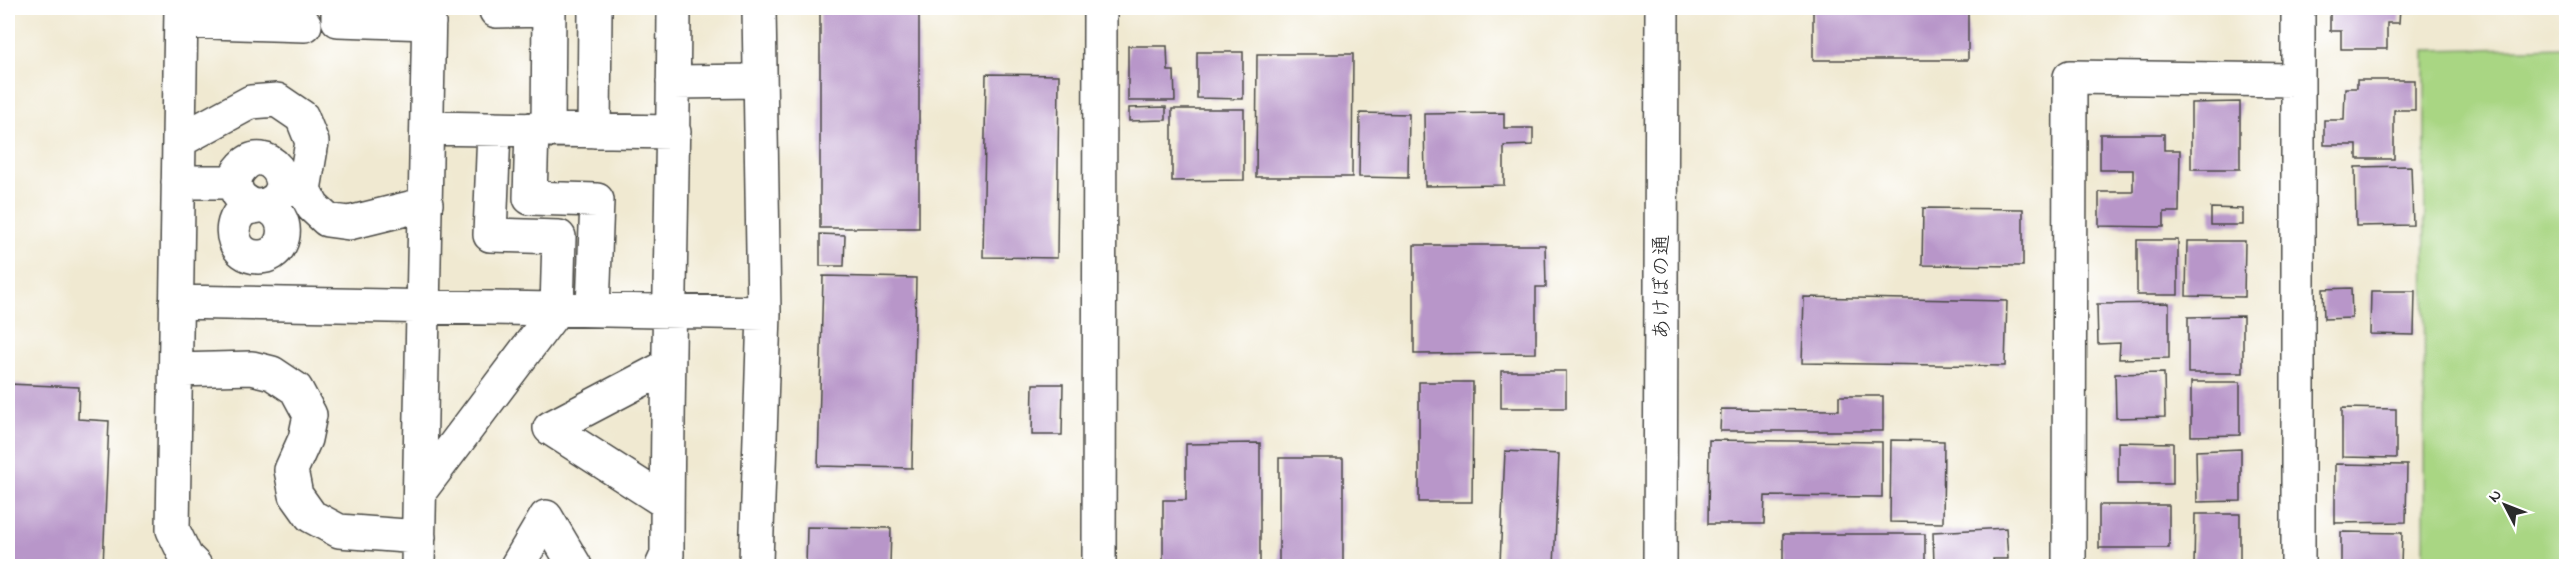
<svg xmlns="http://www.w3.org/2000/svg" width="2574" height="574" font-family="'Indie Flower','Klee One',sans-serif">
	<rect width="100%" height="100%" fill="#fff"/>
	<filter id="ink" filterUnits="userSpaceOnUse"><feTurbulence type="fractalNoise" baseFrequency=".0167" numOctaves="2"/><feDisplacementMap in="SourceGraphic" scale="12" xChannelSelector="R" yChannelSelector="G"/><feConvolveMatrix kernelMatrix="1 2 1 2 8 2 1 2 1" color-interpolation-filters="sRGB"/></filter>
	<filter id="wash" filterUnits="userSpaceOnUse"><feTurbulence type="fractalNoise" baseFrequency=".008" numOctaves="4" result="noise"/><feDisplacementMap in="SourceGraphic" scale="24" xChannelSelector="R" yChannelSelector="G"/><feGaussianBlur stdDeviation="1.35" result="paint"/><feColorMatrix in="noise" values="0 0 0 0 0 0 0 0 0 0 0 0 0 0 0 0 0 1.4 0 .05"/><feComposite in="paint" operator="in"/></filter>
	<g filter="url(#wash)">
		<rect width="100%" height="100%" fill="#f0e9d1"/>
		<path fill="#a9d683" stroke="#6a8057" stroke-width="1.5" d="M2566,47v519h-142l1,-516z"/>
		<g id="blocks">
			<path fill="#b896c9" d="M820,8h99v220h-99z
				M1813,8h155v52h-155z
				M2330,8h70l-1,15h-12v26h-46v-18h-11z
				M1128,46h39l1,25h6l1,30h-47z
				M1197,52h46v47l-46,-1z
				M1257,54h96l-1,123h-96z
				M986,74l73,1 -2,183 -74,-1z
				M2357,80h58v30h-21v49h-37v-14h-33v-25h20l1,-32h12z
				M2240,102v67h-49v-66z
				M1166,107v13l-37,1v-13z
				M1172,109h72v71l-72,1z
				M1360,113l49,1 -1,64 -49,-1z
				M1504,113v15h29v17l-29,1v39l-79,1 -1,-72z
				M2100,134h64v16h16l-1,62h-15v15l-65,-1v-34h34v-22h-33z
				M2411,166l2,59 -57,1 -1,-59z
				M1923,208l100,1v57l-101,-1z
				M2211,208l32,1v16h-32z
				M820,234l25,1 -1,31h-24z
				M2137,240h41v55h-41z
				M2187,241h58l-1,56 -58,-1z
				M1414,245h131l1,42h-10v66l-122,1z
				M823,276l93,2 -4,190 -94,-2z
				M2351,288l1,30 -28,1 -1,-30z
				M2371,291h44l-1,44 -44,-1z
				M1804,297l203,4 -2,65 -203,-3z
				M2169,303v55l-50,1 1,-16 -22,1 -1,-40z
				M2243,316v57h-55v-56z
				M1501,371h65v37h-65z
				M2164,373l1,44 -49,1 -1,-44z
				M1419,382h54l-1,120h-53z
				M2191,382h49v53l-49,1z
				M8,384l71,3 -1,32 31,2 -6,145h-95z
				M1033,384h30l-1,51h-30z
				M1839,396h44v35h-163l1,-22 118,1z
				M2342,408l54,1v49l-54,-1z
				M1709,440l173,2v55l-117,-1 -1,28h-56z
				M1891,440l53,1 -1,82 -53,-1z
				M2118,442l55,1v41h-55z
				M1260,443v123h-97v-66h23v-56z
				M2241,449v52l-44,1 -1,-51z
				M1505,451l54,3 -5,112h-34v-2l-20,-1z
				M1279,458h64v108h-64z
				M2335,464l72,1 -1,57 -71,1z
				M2099,505h70v43h-70z
				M2195,514h45v52h-46z
				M807,527l84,1 -1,38h-84z
				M2006,528l2,31h-15l1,7h-60l-1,-34z
				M2341,532l61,1 -1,33h-52v-2h-8z
				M1783,534h142v32h-142z"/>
		</g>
	</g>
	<g filter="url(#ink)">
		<use href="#blocks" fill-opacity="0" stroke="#494844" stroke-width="1.5"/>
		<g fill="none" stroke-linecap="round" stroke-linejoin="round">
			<g stroke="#494844" stroke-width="36">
				<path id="minor" d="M181,8l-8,522 13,27 9,9
					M338,8v12l91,3
					M496,11l53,-1
					M181,21l124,4
					M673,82l87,-1
					M427,128l247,4
					M532,129l-2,69 67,2 -4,109
					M548,130l1,-122
					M594,131l1,-123
					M179,141l72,-39 26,-2 25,17 10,25 -8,48 9,17 14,13 22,3 77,-19
					M178,182h57
					M255,206c-11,-4 -19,-10 -20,-23 0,-6 3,-12 7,-16 24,-27 60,19 28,36 -9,5 -23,2 -30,10 -14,16 -5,44 18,44 21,1 31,-23 22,-39 -3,-6 -9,-9 -14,-13
					M176,302l588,11
					M176,370l76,-2 20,5 24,16 14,26 -5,24 -14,31 5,25 15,21 28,15 80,6
					M420,491l137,-182 2,-72 -69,-2 4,-106
					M667,503l-117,-75 118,-62
					M418,566l11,-558
					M517,566l29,-49 29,49
					M662,566l5,-11c0,-182 6,-365 7,-547
					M753,566l3,-4 8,-249 -5,-305
					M1099,566l1,-558
					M1660,566l2,-558
					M2069,566l1,-489 228,3
					M2298,566v-558"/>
			</g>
			<use href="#minor" stroke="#fff" stroke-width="33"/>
		</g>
	</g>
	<g text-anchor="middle" stroke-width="4.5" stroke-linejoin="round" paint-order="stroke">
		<g font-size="21" fill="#2b2b2b" stroke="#fff">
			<text transform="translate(1661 287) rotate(-90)" y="7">あけぼの通</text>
		</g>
	</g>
	<rect width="2574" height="574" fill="none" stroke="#fff" stroke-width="30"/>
	<g transform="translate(2505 505) rotate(312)" stroke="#ffffff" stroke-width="4.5" paint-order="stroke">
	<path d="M0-4.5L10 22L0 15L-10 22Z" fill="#2b2b2b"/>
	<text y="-9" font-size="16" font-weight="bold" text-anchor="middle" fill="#2b2b2b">N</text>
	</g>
</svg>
